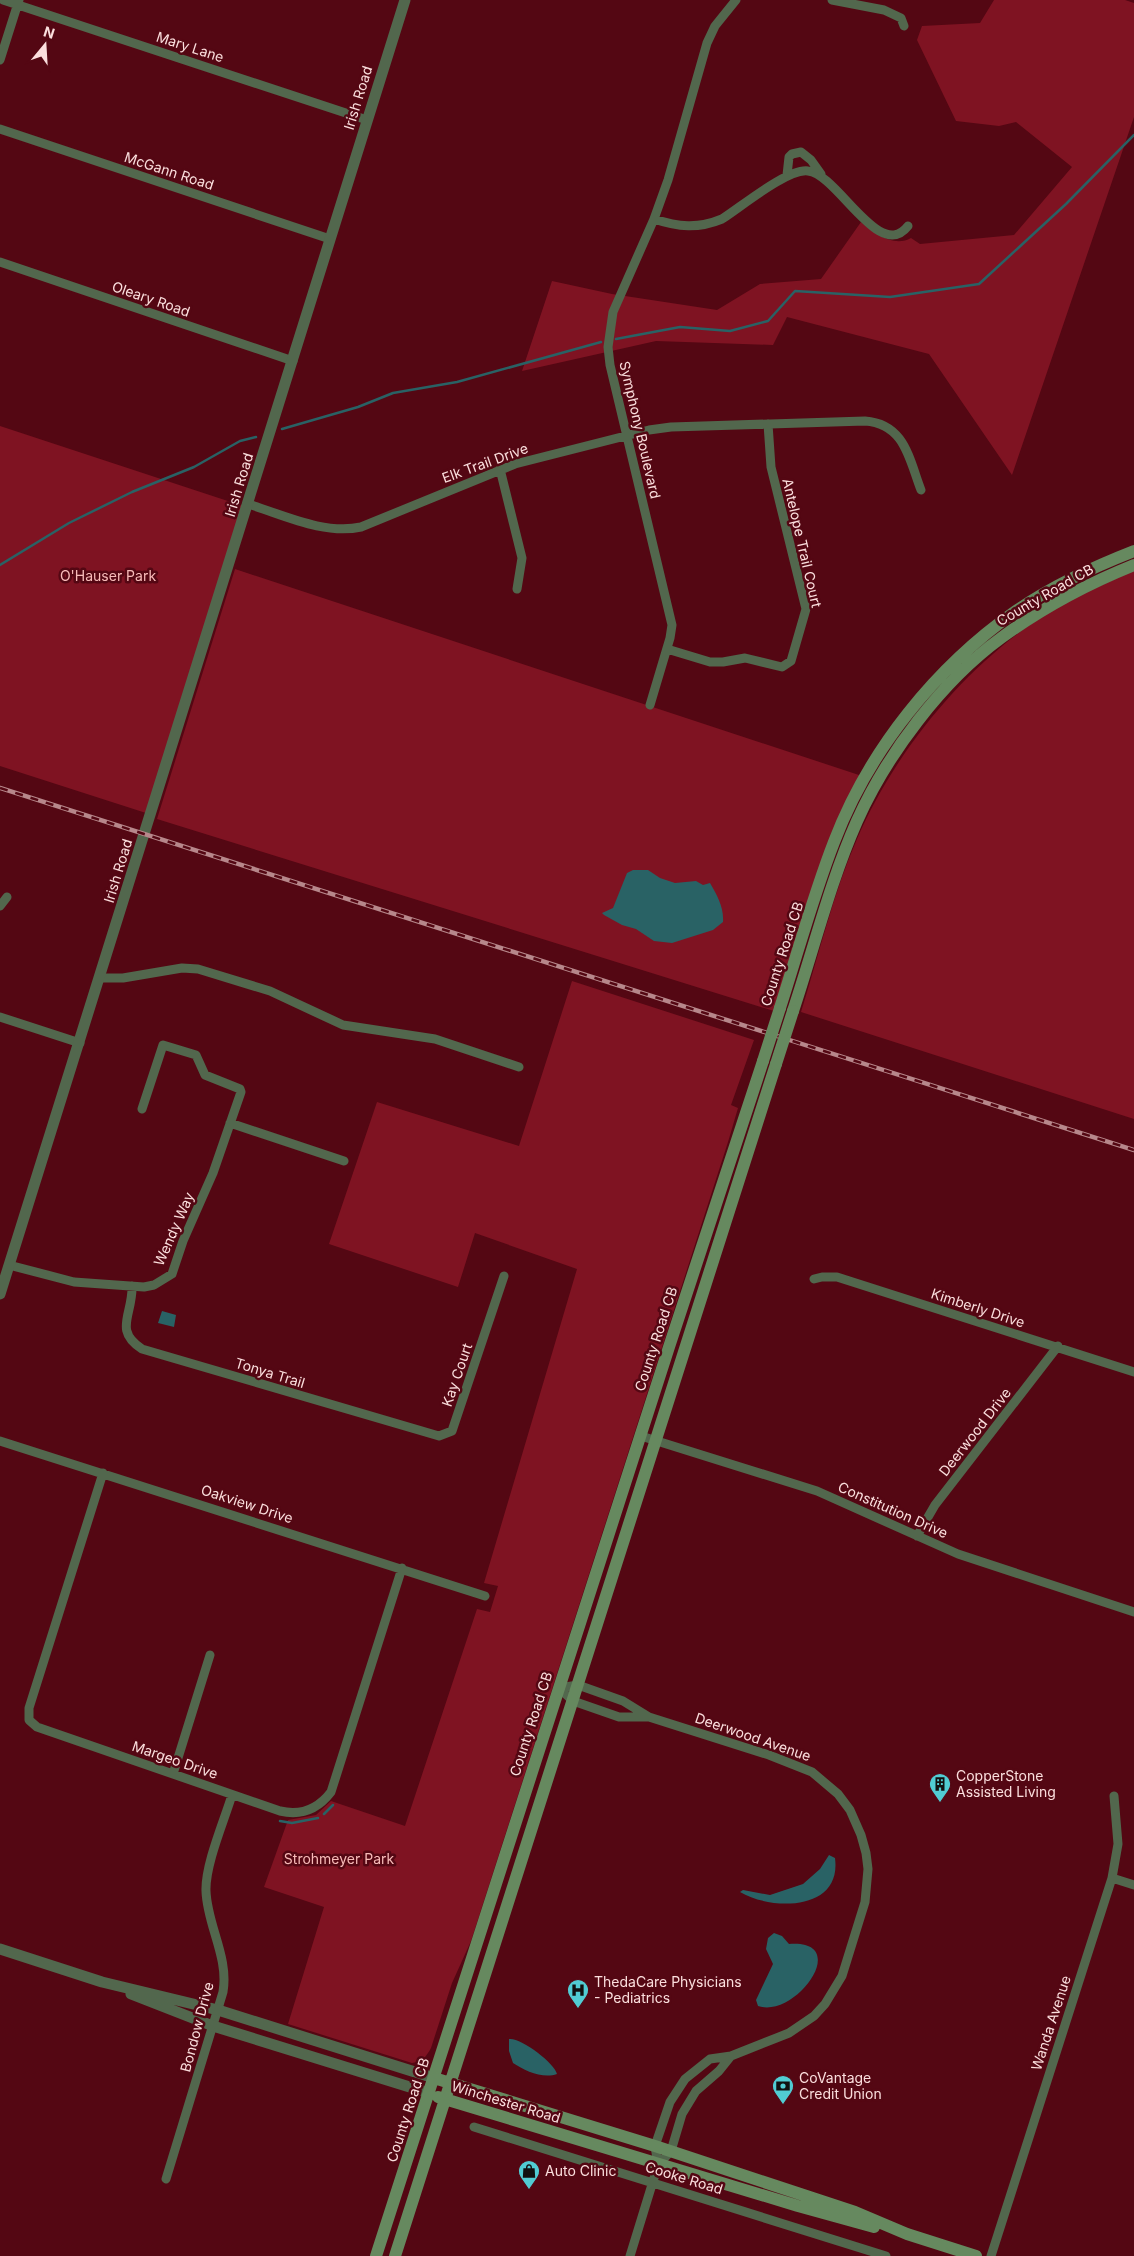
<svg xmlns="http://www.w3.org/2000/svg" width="1134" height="2256" font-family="Inter,sans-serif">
	<rect width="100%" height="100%" fill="#540713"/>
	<path fill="#7f1322" d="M994,0h131l9,3v114l-122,358 -83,-121 -142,-37 -14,28 -117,-4 -134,30 30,-90 60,13 105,16 43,-26 61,-5 40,-57c13,11 33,26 50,16l9,6 94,-9 58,-68 -56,-45 -17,4 -43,-5 -39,-81 5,-14 58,-3z
		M0,426l243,80 -97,307 -146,-47z
		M235,569l627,207 -88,235 -617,-192z
		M1134,570v549l-333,-107c18,-58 32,-118 56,-173 36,-84 104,-168 180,-219 30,-20 64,-34 97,-50z
		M572,981l182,59 -23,65 7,3 -10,34 -257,799 -19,42 -21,65c-5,9 -8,13 -19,15l-124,-39 36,-117 -60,-20 24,-67 28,-5 15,-14 74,25 72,-217 13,3 8,-26 -14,-3 93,-314 -102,-36 -17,54 -129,-43 48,-142 142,44z"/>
	<path fill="#296265" d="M633,870h15l12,8 15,5 21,-2 7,4 7,-2c7,12 14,24 13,39l-10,8 -41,13 -18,-2 -18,-12 -14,-4 -18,-10 -2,-2 11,-5 14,-35z
		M162,1311l14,4 -2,12 -16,-4z
		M829,1855l6,3c7,53 -63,53 -95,34l3,-2 27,5 33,-11 17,-15z
		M774,1933l8,3 7,8c64,-5 7,75 -31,62l-2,-6 17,-36 -7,-15 2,-11z
		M509,2039c11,-2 46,24 48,35 -14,5 -32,-3 -44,-11l-4,-12z"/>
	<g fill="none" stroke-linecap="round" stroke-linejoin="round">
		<path stroke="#296265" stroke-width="2.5" d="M616,339l64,-12 50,4 38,-10 27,-30 95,6 89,-13 87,-80 68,-69
			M282,429l76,-22 35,-14 64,-11 144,-40
			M0,565l69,-42 63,-31 62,-25 46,-26 16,-4
			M324,1814l9,-9
			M280,1821l12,2 26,-5"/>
		<path stroke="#52674d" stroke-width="9" d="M3,0l364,120
			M832,0l52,10 17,8 3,8
			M0,60l19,-60
			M0,129l330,110
			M787,175l2,-18 3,-3 9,-2 10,8 10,14
			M654,219c24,8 44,10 68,0 19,-12 66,-51 86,-48 30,3 71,92 100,55
			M0,262l293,99
			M500,469l22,89 -5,31
			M248,504c36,11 76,31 113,23l154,-63 134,-34 22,-3 194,-6c40,3 44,38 56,69
			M667,649l43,13h13l22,-4 37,9 9,-6 15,-52 -35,-142 -3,-43
			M650,705l20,-67 2,-13 -62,-260 -2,-18 5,-35 41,-93 14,-39 39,-137 8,-17 21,-26
			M0,906l7,-9
			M100,978h23l59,-10 16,1 72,22 73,34 92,14 84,28
			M0,1017l80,26
			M230,1123l114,38
			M9,1265l65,17 70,5 10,-2 18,-11 11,-33 30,-68 28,-81 -1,-3 -35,-14 -9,-20 -33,-10 -21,64
			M814,1279l8,-2h15l297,95
			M132,1286c1,29 -19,44 10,63l297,87 13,-5 2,-6 50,-149
			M641,1436l176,55 141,63 176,58
			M0,1441l485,155
			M103,1473l-74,235v12l8,7 243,84c21,5 38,-2 51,-19l71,-224
			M917,1536l18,-31 123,-159
			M559,1688l19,-3 45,16 26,16 120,38 43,17 26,22 12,16 11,25 5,18 2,16 -3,33 -23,74 -17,28 -11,12 -25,17 -58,23 -21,3 -25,20 -15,23 -15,44 3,19 -28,91
			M559,1688l14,13 46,16h29
			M173,1774l37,-119
			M1112,1878l22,7
			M474,2127l412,129
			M658,2165l13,-14 11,-37 14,-23 23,-20 12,-15
			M166,2179l57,-187c6,-35 -16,-67 -17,-101 -1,-26 18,-70 26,-96
			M991,2256l121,-378 6,-34 -4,-48"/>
		<path stroke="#52674d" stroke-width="11" d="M0,1294l405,-1294
			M0,1949l102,33 116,28 216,68
			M131,1994l82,32 216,67"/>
		<path stroke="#66895f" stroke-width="12" d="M780,1008c18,-56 33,-112 54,-166 35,-92 102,-175 182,-231 36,-25 77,-44 118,-60
			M793,1011c21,-63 37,-129 64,-190 30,-67 85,-140 144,-183 41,-30 86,-54 133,-73
			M434,2078l221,68 200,66 52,22 69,22
			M438,2097l360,109 76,21
			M376,2256l293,-909 94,-286
			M395,2256l381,-1192"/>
		<g stroke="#b7878b" stroke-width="4.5">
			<path id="rail" d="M0,788l1134,362"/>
		</g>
		<use href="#rail" stroke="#540713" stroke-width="2.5" stroke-dasharray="8" stroke-linecap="butt"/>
		<path stroke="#66895f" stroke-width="12" d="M763,1061l17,-53
			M776,1064l17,-53"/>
	</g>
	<defs>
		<g id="building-pin" transform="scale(1.125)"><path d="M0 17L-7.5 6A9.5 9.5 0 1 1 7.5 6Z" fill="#51ccd3" stroke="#540713"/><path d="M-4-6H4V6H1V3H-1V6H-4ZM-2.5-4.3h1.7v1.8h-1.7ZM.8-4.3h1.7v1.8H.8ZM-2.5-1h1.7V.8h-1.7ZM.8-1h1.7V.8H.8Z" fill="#111"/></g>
		<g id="hospital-pin" transform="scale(1.125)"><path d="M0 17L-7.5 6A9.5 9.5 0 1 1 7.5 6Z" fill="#51ccd3" stroke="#540713"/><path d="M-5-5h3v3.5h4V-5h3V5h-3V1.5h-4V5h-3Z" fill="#111"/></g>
		<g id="bank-pin" transform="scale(1.125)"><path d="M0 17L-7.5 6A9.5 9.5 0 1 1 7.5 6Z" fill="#51ccd3" stroke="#540713"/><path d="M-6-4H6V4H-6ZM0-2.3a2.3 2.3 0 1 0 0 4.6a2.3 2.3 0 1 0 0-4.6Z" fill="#111"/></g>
		<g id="shop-pin" transform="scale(1.125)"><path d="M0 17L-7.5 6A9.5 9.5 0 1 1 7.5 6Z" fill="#51ccd3" stroke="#540713"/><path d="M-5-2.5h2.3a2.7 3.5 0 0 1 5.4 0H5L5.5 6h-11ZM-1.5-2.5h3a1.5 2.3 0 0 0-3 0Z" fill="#111"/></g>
	</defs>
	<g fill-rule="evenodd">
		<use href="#building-pin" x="940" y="1784"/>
		<use href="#hospital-pin" x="578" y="1990"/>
		<use href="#bank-pin" x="783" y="2086"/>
		<use href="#shop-pin" x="529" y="2171"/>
	</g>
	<g text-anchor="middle" stroke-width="5" stroke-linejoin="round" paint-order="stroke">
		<g font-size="14" fill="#fbdedd" stroke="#540713">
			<text transform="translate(190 47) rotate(18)" y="5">Mary Lane</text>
			<text transform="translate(358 98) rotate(-73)" y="5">Irish Road</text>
			<text transform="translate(169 171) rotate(18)" y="5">McGann Road</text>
			<text transform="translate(151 299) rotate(19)" y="5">Oleary Road</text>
			<text transform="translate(640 430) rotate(77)" y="5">Symphony Boulevard</text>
			<text transform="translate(485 463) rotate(-20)" y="5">Elk Trail Drive</text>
			<text transform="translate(239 485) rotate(-73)" y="5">Irish Road</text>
			<text transform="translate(802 543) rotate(77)" y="5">Antelope Trail Court</text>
			<text transform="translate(1045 595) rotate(-30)" y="5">County Road CB</text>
			<text transform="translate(118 871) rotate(-73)" y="5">Irish Road</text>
			<text transform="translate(782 954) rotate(-72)" y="5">County Road CB</text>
			<text transform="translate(174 1229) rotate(-66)" y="5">Wendy Way</text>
			<text transform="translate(978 1308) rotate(18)" y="5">Kimberly Drive</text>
			<text transform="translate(656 1339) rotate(-72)" y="5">County Road CB</text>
			<text transform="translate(270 1373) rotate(17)" y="5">Tonya Trail</text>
			<text transform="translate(457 1375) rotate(-71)" y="5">Kay Court</text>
			<text transform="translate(975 1432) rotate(-52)" y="5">Deerwood Drive</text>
			<text transform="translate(247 1504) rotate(18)" y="5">Oakview Drive</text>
			<text transform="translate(893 1510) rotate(24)" y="5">Constitution Drive</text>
			<text transform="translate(531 1724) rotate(-72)" y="5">County Road CB</text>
			<text transform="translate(753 1737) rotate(19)" y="5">Deerwood Avenue</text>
			<text transform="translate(175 1760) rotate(19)" y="5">Margeo Drive</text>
			<text transform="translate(1051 2023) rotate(-72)" y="5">Wanda Avenue</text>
			<text transform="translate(197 2027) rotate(-75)" y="5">Bondow Drive</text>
			<text transform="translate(506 2102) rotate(17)" y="5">Winchester Road</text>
			<text transform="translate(408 2110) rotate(-72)" y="5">County Road CB</text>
			<text transform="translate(684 2178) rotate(17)" y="5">Cooke Road</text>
		</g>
		<g font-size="14" fill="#f8bbb9" stroke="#540713">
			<text x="108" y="581">O'Hauser Park</text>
			<text x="339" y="1864">Strohmeyer Park</text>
		</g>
		<g font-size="14" fill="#fbdedd" stroke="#540713" text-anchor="start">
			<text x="956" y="1781">CopperStone<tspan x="956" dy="16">Assisted Living</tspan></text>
			<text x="594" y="1987">ThedaCare Physicians<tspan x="594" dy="16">- Pediatrics</tspan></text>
			<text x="799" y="2083">CoVantage<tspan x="799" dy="16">Credit Union</tspan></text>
			<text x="545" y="2176">Auto Clinic</text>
		</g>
	</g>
	<g transform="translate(45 45) rotate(18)" stroke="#540713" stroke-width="4" paint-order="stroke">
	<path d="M0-4L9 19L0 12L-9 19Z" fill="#fbdedd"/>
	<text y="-8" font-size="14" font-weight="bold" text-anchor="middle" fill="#fbdedd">N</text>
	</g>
</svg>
